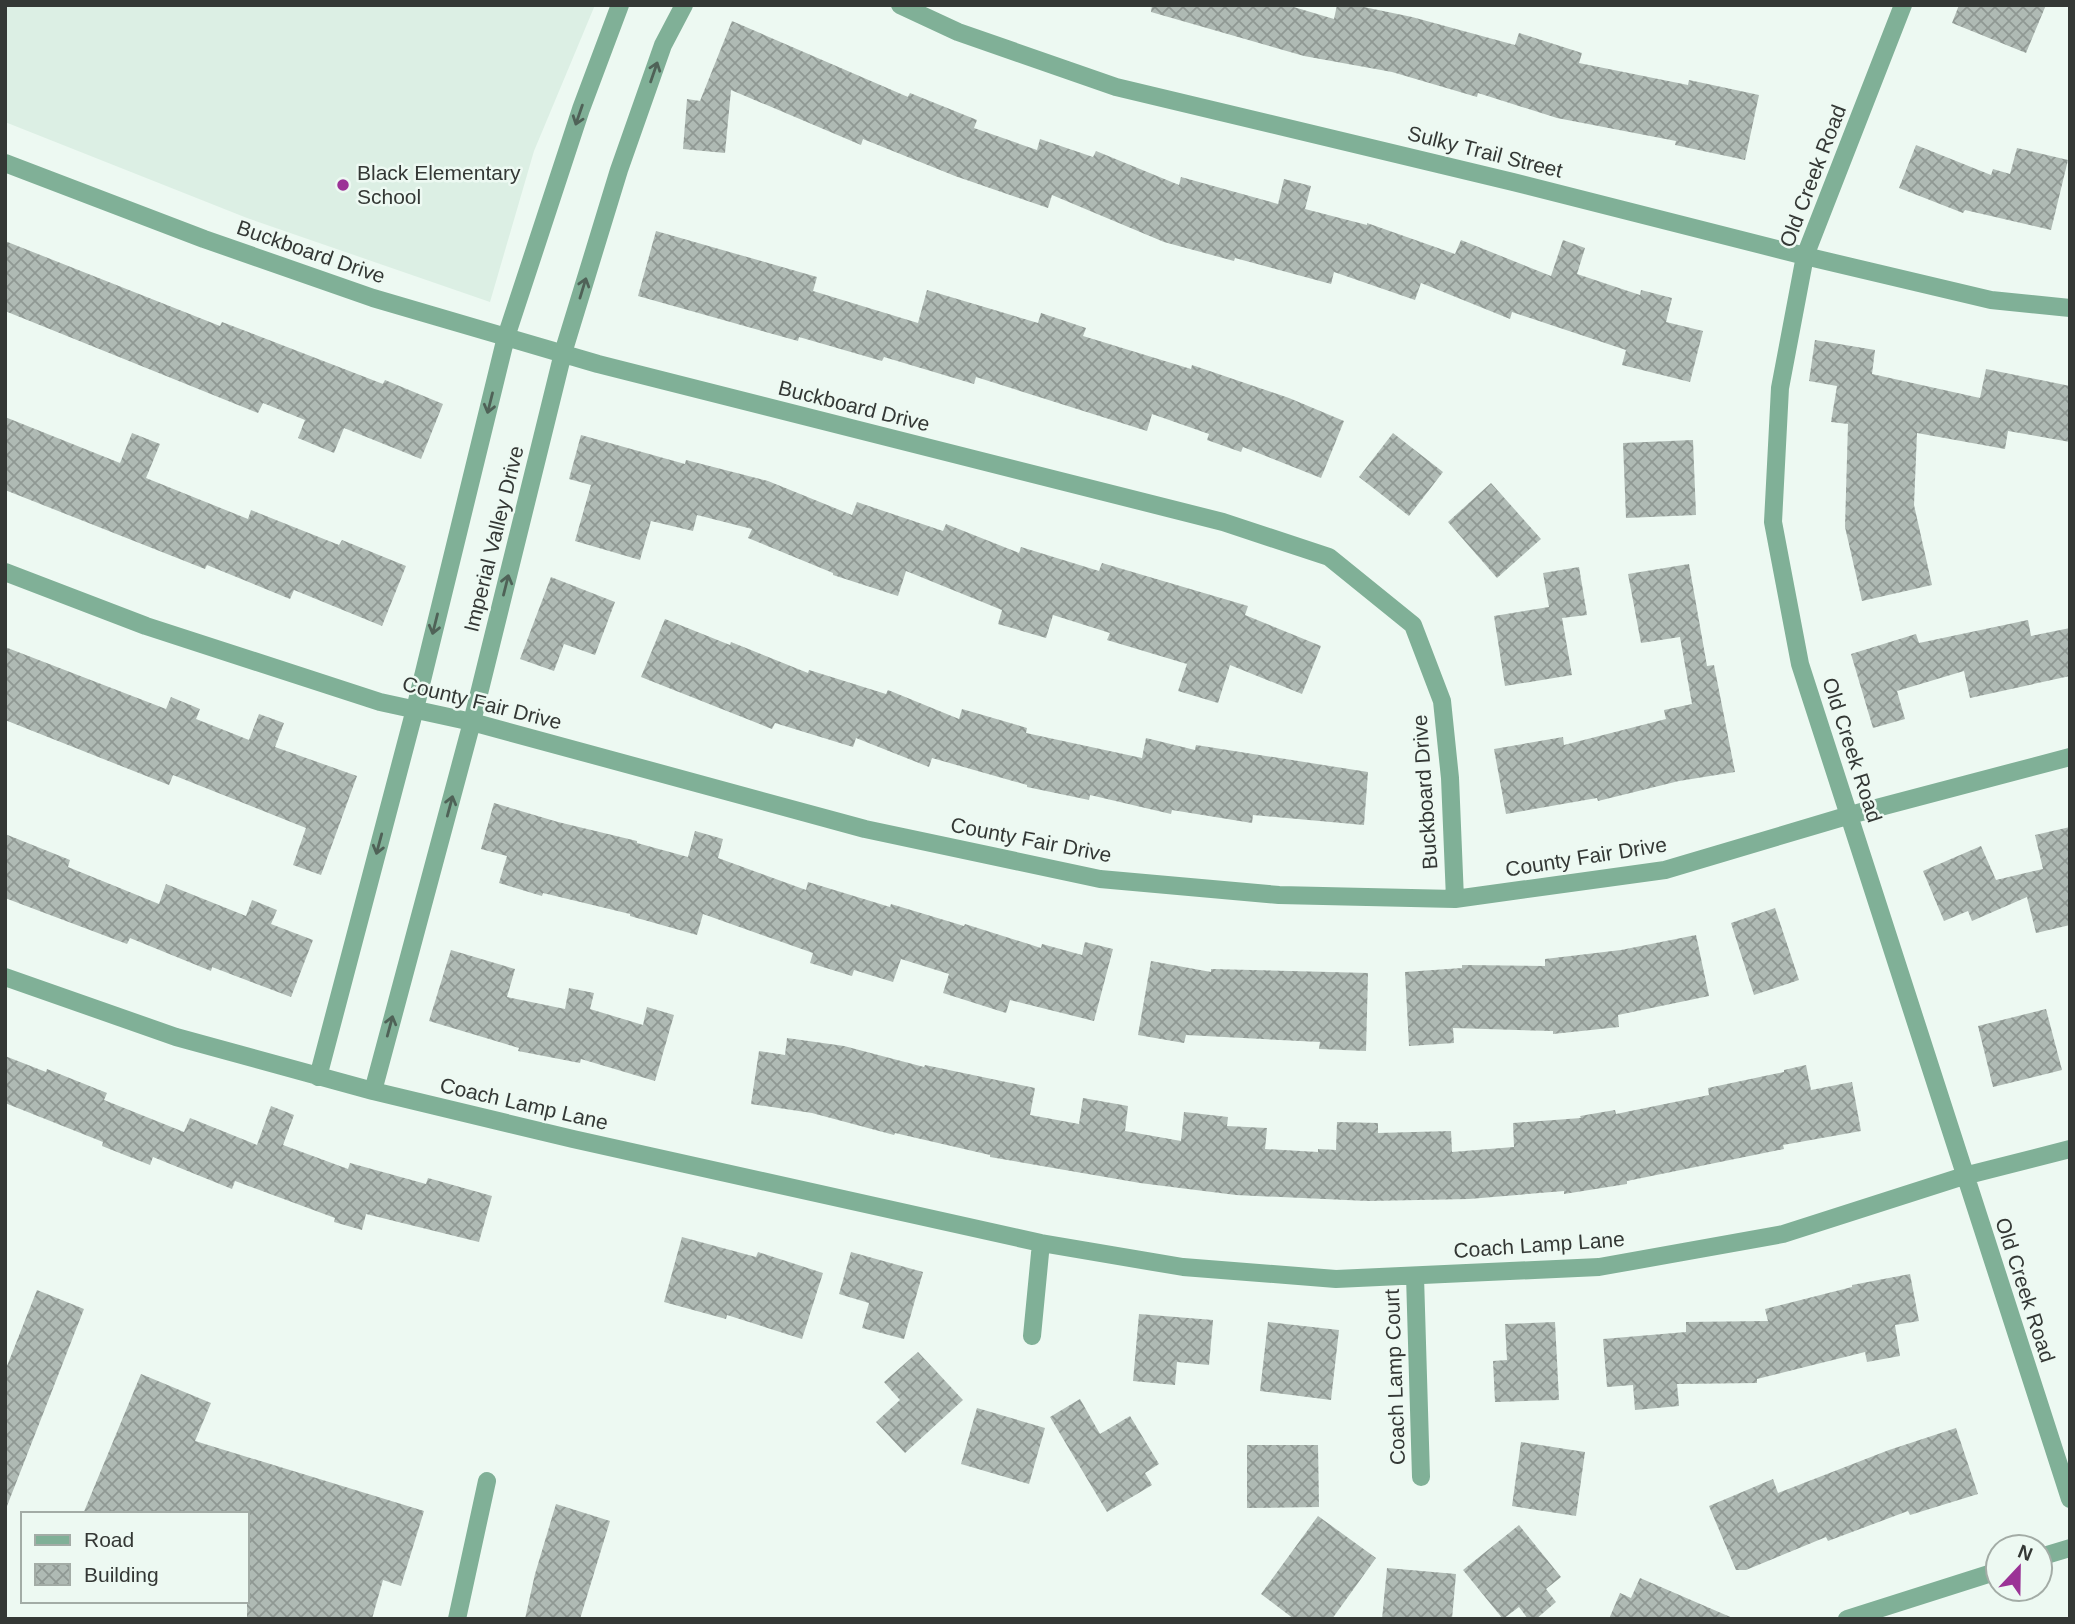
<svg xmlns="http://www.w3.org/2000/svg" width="2075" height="1624" font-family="Arial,sans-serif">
	<defs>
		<pattern id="building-cross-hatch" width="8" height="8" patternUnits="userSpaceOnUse" patternTransform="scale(1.75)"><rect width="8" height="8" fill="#afbab4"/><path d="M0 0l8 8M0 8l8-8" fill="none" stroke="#8f9893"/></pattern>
	</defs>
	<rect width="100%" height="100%" fill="#edf9f2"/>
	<path fill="#dcefe4" d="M5,5h590l-61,146 -44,151 -243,-84 -242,-96z"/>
	<path fill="url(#building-cross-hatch)" d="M1152,5h135l47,14 3,-14h17l58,12 103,28 4,-12 63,20 -3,10 109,22 1,-5 70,15 -14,65 -70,-15 1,-4 -119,-23 -79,-25 -1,4 -85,-25 -88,-16 -153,-44z
		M1959,5h87l-20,48 -74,-30z
		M732,21l176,76 2,-4 67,27 -3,8 63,22 3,-11 53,18 3,-6 83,34 2,-8 97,27 6,-25 27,7 -6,23 62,16v-2l88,31 6,-14 90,36 12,-36 22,8 -8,26 63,21 1,-5 31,8 -6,24 37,9 -13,51 -68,-17 4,-15 -114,-38 -2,7 -89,-36 -6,17 -81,-28 -3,12 -96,-26 -1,3 -70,-19 -112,-47 -4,13 -93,-32 -92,-37 -2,6 -130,-55 -6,63 -42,-4 4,-50 13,2z
		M1916,145l75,30 2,-6 17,5 7,-26 51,12 -17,70 -86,-20 -2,3 -64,-25z
		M656,231l161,46 -4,14 105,32 9,-33 111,33 3,-10 45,15 -3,8 108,33 1,-4 97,33 55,23 -23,57 -78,-31 -2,5 -34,-12 2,-6 -57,-20 -5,17 -171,-54 -2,7 -90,-27 -2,4 -83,-24 -1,4 -160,-45z
		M5,241l215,85 2,-4 161,62 2,-4 58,24 -22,55 -77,-31 -10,25 -36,-15 7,-18 -42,-17 -5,10 -253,-102z
		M1815,340l60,10 -3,24 108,24 6,-29 84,17v56l-62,-11 -3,18 -88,-16 -3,72 18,80 -70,16 -17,-74 3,-103 -17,-2 6,-36 -28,-5z
		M5,417l115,46 12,-30 28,11 -14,34 102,41 3,-9 88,35 3,-5 64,26 -24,60 -88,-36 -4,9 -83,-34 -2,4 -200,-79z
		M1393,433l50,39 -34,44 -50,-39z
		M581,435l104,29 1,-4 82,21 84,34 5,-13 86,29 3,-7 73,29 2,-6 78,24 3,-8 146,43 -3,9 76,31 -19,48 -72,-29 -12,38 -40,-12 9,-27 -80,-24 3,-7 -57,-18 -7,23 -48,-14 4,-14 -96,-39 -8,25 -65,-21v-2l-85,-35 4,-9 -55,-14 -4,16 -42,-10 -11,39 -65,-19 16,-56 -22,-6z
		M1693,440l3,75 -70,3 -3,-75z
		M1491,483l50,56 -44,39 -49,-56z
		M1689,564l18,102 7,-1 21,107 -56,9 -81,20 -1,-3 -91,16 -12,-65 69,-12 1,8 102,-26 -2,-9 28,-6 -12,-67 -39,6 -13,-69z
		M1579,567l8,48 -25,3 10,57 -67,11 -11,-70 55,-9 -6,-34z
		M551,577l64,25 -20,53 -31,-11 -10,27 -34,-12z
		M665,619l65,26 1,-3 77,31 1,-3 77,24 2,-4 71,29 3,-10 65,19 -1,5 116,25 4,-20 49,12 1,-5 172,27 -4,53 -111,-10 -1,8 -80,-13 -1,4 -81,-19 -1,5 -62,-13v-2l-95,-27 -3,9 -73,-29 -3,9 -78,-24 -3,6 -131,-52z
		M2028,620l3,16 39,-8v48l-100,22 -6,-27 -67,20 8,28 -32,9 -22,-74 65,-20 3,9z
		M5,647l161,62 5,-12 29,12 -4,10 53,21 10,-26 25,9 -9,24 82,29 -36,99 -28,-10 13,-37 -133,-53 -4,10 -164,-65z
		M494,803l64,19 79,19v2l51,14 7,-26 28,8 -5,19 88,32 2,-8 82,25 1,-3 73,22 1,-2 76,24 1,-4 40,11 3,-13 28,7 -19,72 -84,-21 -4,13 -63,-20 6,-19 -48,-15 -8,23 -39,-12 -2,6 -42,-13 3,-10 -110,-39 -6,21 -67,-19v-2l-87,-21 -1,3 -43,-13 8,-27 -26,-7z
		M2070,827v98l-34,8 -9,-36 -55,24 -4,-10 -24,10 -21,-50 58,-25 15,34 47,-11 -8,-34z
		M5,834l65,26 -2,7 91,37 7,-20 80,32 6,-16 25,10 -6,14 42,16 -22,57 -79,-30 -1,4 -81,-33 -3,6 -122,-46z
		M1775,908l24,72 -45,15 -23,-72z
		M1696,935l13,61 -91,19 1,12 -66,7v-3l-100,-3 1,15 -45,3 -4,-74 57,-4v-3l83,1v-7l76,-9z
		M451,950l64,19 -8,28 58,12 4,-21 25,5 -4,16 53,16 4,-18 27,8 -19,66 -74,-22 -1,4 -62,-12 1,-3 -90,-27z
		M1151,961l60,11v-3l157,4 -2,78 -47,-2 1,-7 -134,-7 -2,8 -46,-8z
		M2046,1009l16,61 -69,17 -15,-61z
		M787,1038l57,8 80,21 1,-2 110,23 -5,27 49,9 4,-26 45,8 -3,25 56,10 3,-29 44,5 -1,9 40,2 -2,21 53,3v-3l18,1 1,-28 41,1v10l73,-2 1,21 62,-5 -1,-24 68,-5 -1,-2 35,-6 1,4 93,-19 -1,-7 76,-16v-2l22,-5 5,25 41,-8 9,49 -78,14 1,4 -157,32v3l-63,10v-3l-95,8 -101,2 -132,-6 -96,-12 -150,-26v-2l-95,-22 -1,2 -82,-22 -61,-9 8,-53 26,4z
		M5,1056l41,16 1,-3 60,24 -3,7 80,32 6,-14 67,27 14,-39 23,9 -11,30 65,24 2,-6 76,21 2,-6 64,18 -13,46 -113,-28 -4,16 -28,-8 1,-4 -100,-37 -3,8 -79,-32 -3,8 -48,-19 1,-4 -98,-39z
		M682,1237l74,20 2,-5 65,21 -21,66 -75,-24 -1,4 -62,-17z
		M851,1252l72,20 -19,67 -42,-11 7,-25 -30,-9z
		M1910,1274l9,47 -24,4 5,31 -33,6 -2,-10 -108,27v4l-80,1 2,22 -44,4 -2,-25 -26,2 -4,-48 83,-7v-10l82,-1 -3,-12 87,-22v-2z
		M37,1290l47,19 -77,197 -2,-135z
		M1139,1314l74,6 -4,45 -32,-3 -2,23 -42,-4z
		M1268,1322l71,8 -8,70 -71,-9z
		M1555,1322l4,78 -64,2 -2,-41 14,-1 -2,-36z
		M918,1352l45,48 -58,53 -29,-31 24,-22 -16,-18z
		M141,1374l70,29 -16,38 229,70 -23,75 -18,-6 -11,39h-125v-105h-164z
		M1080,1399l20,35 30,-18 29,48 -14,9 7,12 -45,27 -57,-95z
		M977,1408l68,20 -16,56 -68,-20z
		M1956,1428l22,66 -68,21 -2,-4 -80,30 -2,-4 -80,33h-10l-27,-64 64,-27 5,14 111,-43z
		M1521,1442l64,10 -9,64 -64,-10z
		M1247,1445h71l1,62 -72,1z
		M556,1504l54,17 -30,98h-55l10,-45z
		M1318,1516l58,42 -44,61h-38l-33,-25z
		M1519,1525l42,52 -15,12 10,13 -20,17h-8l-9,-12 -16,12 -40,-49z
		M1387,1568l69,6 -4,45h-70z
		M1640,1578l95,41h-126l11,-26 11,5z"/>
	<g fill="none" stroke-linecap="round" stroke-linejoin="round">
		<path stroke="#80b097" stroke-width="18" d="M900,5l58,27 158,55 397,95 292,74 186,44 79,8
			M1903,5l-98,251 -25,132 -7,134 27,142 270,835
			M5,163l199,76 169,59 225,66 625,158 106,35 84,68 29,76 8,77 5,121
			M5,572l141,54 234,76 92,20 393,107 235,50 179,16 176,4 210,-29 185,-55 220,-58
			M5,977l171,60 197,54 200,48 468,104 142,24 153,12 263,-12 184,-33 181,-58 106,-27
			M318,1077l97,-368 91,-372 75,-228 39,-104
			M373,1091l99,-369 91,-369 56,-183 44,-125 21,-40
			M1415,1276l6,201
			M1032,1336l9,-93
			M2040,1557l30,-9
			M457,1619l30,-138
			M1847,1619l151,-48"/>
	</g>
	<defs><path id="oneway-shaft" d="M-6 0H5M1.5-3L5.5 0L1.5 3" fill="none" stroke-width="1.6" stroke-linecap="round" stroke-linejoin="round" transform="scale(1.75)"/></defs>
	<g stroke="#4f6257">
		<use href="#oneway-shaft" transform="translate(654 72) rotate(-71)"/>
		<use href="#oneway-shaft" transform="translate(579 115) rotate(109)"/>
		<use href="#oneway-shaft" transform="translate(583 288) rotate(-73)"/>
		<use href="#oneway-shaft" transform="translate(490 403) rotate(104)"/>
		<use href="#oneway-shaft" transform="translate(506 585) rotate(-76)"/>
		<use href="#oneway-shaft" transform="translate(435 624) rotate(104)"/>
		<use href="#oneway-shaft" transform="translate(450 806) rotate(-75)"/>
		<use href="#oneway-shaft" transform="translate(379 844) rotate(105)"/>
		<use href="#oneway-shaft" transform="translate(390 1026) rotate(-75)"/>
	</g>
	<circle fill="#9b3396" stroke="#edf9f2" stroke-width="2.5" cx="343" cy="185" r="7"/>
	<g text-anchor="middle" stroke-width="5" stroke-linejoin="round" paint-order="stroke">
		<g font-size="21" fill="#343835" stroke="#edf9f2">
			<text transform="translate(1485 152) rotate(14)" y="7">Sulky Trail Street</text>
			<text transform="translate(1813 176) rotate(-69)" y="7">Old Creek Road</text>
			<text transform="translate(311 252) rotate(19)" y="7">Buckboard Drive</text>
			<text transform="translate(854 406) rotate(14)" y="7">Buckboard Drive</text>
			<text transform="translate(494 539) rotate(-76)" y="7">Imperial Valley Drive</text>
			<text transform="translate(482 703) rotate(14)" y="7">County Fair Drive</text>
			<text transform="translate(1852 750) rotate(72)" y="7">Old Creek Road</text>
			<text transform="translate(1425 792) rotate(-94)" y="7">Buckboard Drive</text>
			<text transform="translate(1031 840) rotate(11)" y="7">County Fair Drive</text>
			<text transform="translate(1586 857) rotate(-9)" y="7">County Fair Drive</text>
			<text transform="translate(524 1104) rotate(13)" y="7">Coach Lamp Lane</text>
			<text transform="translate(1539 1245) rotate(-4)" y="7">Coach Lamp Lane</text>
			<text transform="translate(2025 1290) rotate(72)" y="7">Old Creek Road</text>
			<text transform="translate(1395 1377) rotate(-92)" y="7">Coach Lamp Court</text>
		</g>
		<g font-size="21" fill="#343835" stroke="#edf9f2" text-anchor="start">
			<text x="357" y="180">Black Elementary<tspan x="357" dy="24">School</tspan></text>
		</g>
	</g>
	<rect width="2075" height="1624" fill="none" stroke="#343835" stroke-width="14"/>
	<rect x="21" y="1512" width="228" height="91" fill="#edf9f2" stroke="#a3aca6" stroke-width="2"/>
	<rect x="35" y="1535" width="35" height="10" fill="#80b097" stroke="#a3aca6" stroke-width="2"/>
	<text x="84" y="1547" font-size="21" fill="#343835">Road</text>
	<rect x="35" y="1564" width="35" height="21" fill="url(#building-cross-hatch)" stroke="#a3aca6" stroke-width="2"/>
	<text x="84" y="1582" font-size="21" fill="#343835">Building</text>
	<g transform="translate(2019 1568) rotate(22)"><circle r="33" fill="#edf9f2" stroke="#a3aca6" stroke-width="2"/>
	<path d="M0-5L12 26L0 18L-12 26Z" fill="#9b3396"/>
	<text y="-10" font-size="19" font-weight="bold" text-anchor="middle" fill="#343835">N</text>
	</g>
</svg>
